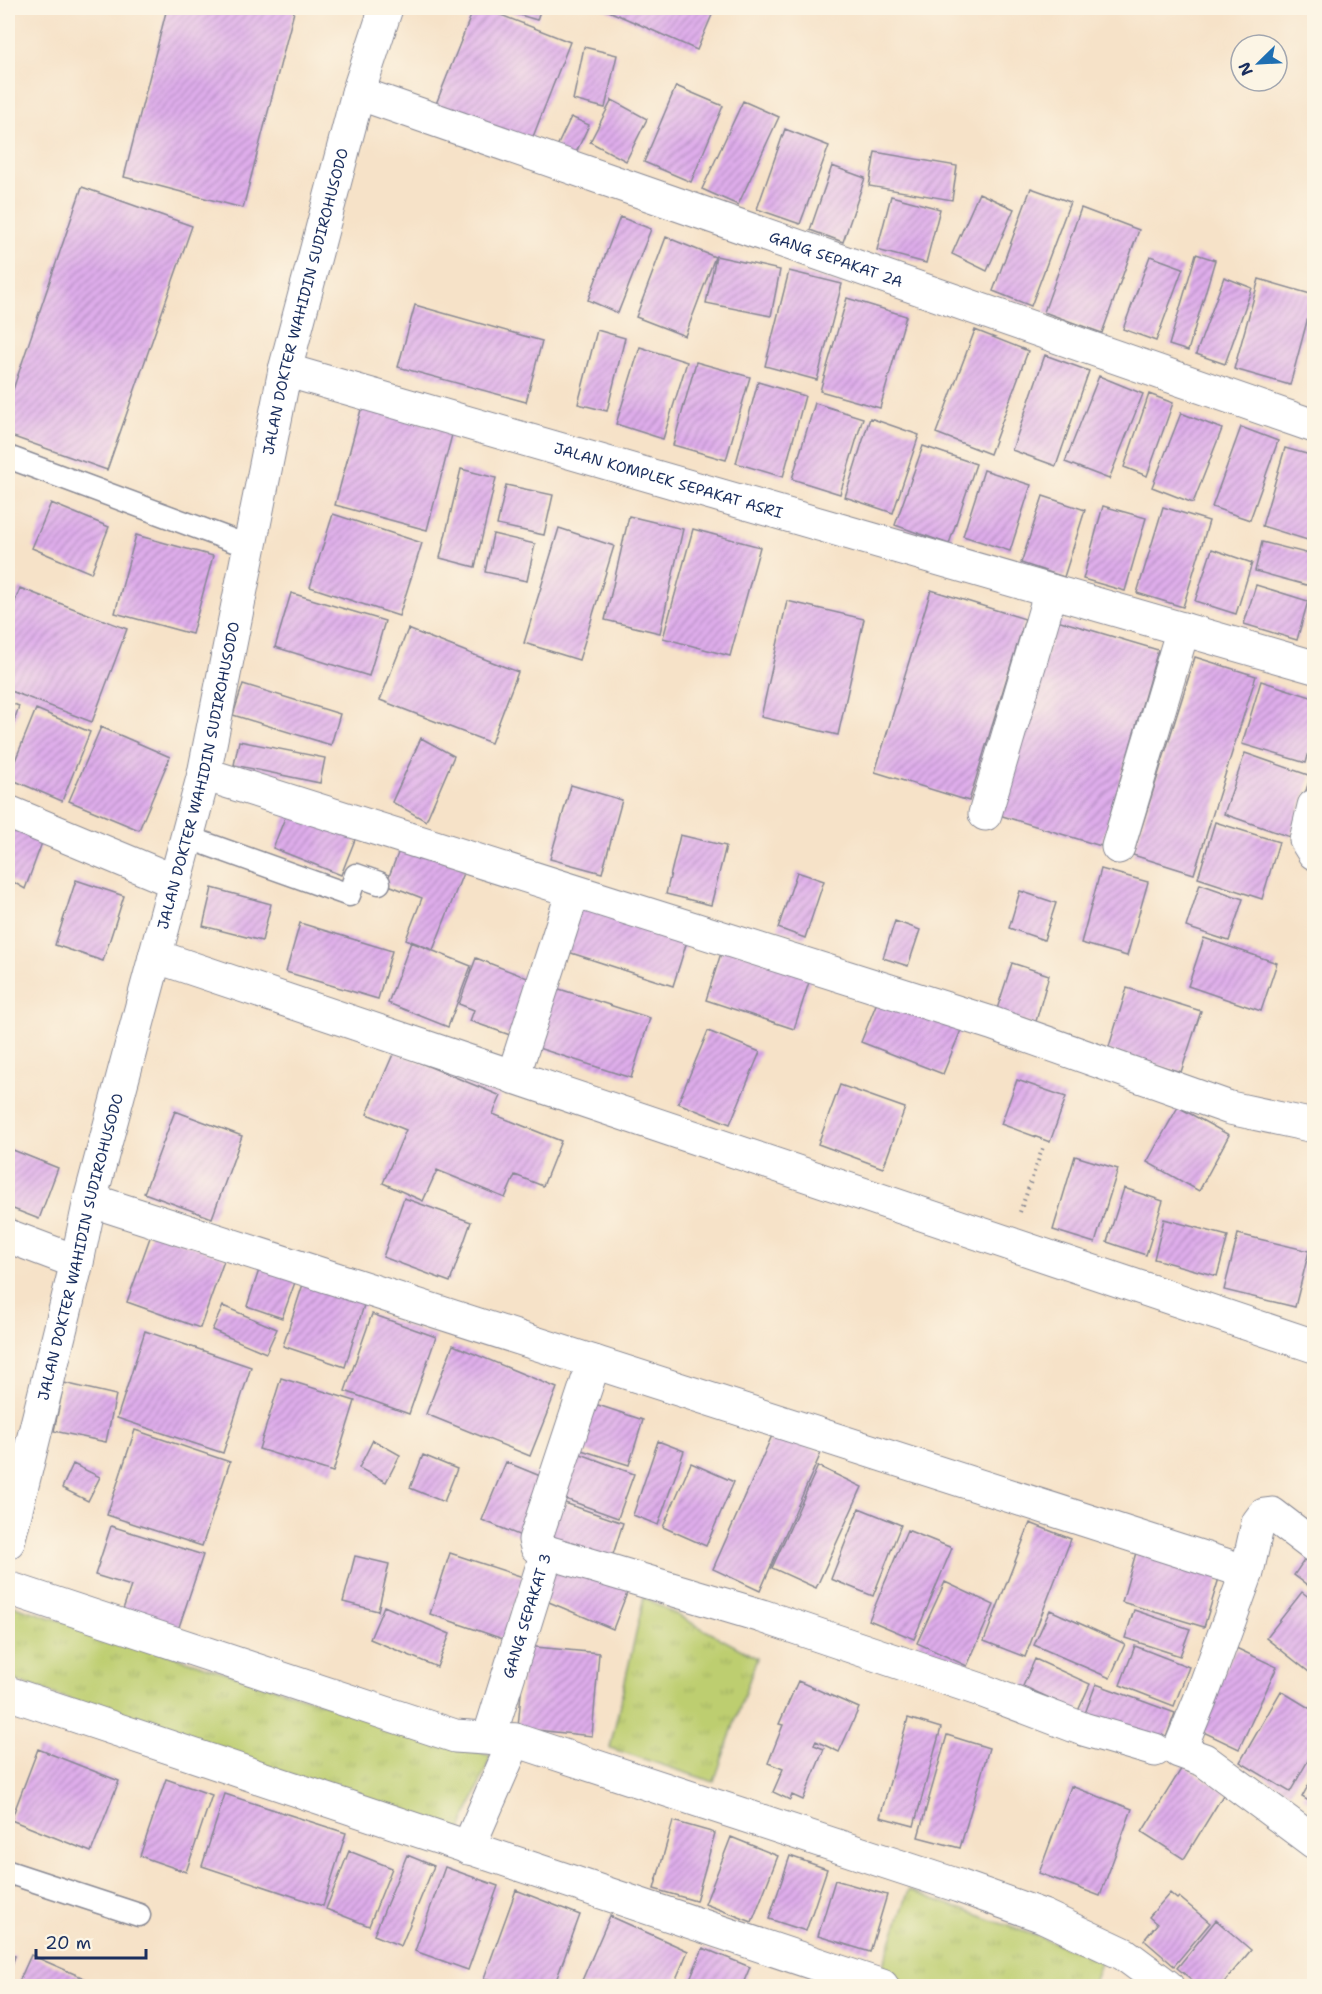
<svg xmlns="http://www.w3.org/2000/svg" width="1322" height="1994" font-family="'Shantell Sans',sans-serif">
	<defs>
		<pattern id="grass-tufts" width="24" height="20" patternUnits="userSpaceOnUse" patternTransform="scale(1.5)"><rect width="24" height="20" fill="#bdce70"/><path d="M3 7l-1-3M5 7V3M7 7l1-3M15 17l-1-3M17 17v-4M19 17l1-3" fill="none" stroke="#a2b163"/></pattern>
		<pattern id="building-hatch" width="6" height="6" patternUnits="userSpaceOnUse" patternTransform="scale(1.5)"><rect width="6" height="6" fill="#dfadeb"/><path d="M-1 1l2-2M0 6l6-6M5 7l2-2" fill="none" stroke="#b48dc2"/></pattern>
	</defs>
	<rect width="100%" height="100%" fill="#fcf5e5"/>
	<filter id="ink" filterUnits="userSpaceOnUse"><feTurbulence type="fractalNoise" baseFrequency=".0167" numOctaves="2"/><feDisplacementMap in="SourceGraphic" scale="12" xChannelSelector="R" yChannelSelector="G"/><feConvolveMatrix kernelMatrix="1 2 1 2 8 2 1 2 1" color-interpolation-filters="sRGB"/></filter>
	<filter id="wash" filterUnits="userSpaceOnUse"><feTurbulence type="fractalNoise" baseFrequency=".008" numOctaves="4" result="noise"/><feDisplacementMap in="SourceGraphic" scale="24" xChannelSelector="R" yChannelSelector="G"/><feGaussianBlur stdDeviation="1.35" result="paint"/><feColorMatrix in="noise" values="0 0 0 0 0 0 0 0 0 0 0 0 0 0 0 0 0 1.4 0 .05"/><feComposite in="paint" operator="in"/></filter>
	<g filter="url(#wash)">
		<rect width="100%" height="100%" fill="#f6e2c8"/>
		<path fill="url(#grass-tufts)" stroke="#6c7e67" stroke-width="1.5" d="M644,1597l113,61 -43,124 -104,-34z
			M8,1604l483,152 -32,79 -451,-157z
			M909,1890l193,70 -9,26h-177l-36,-12z"/>
		<g id="blocks">
			<path fill="url(#building-hatch)" d="M167,8h128l-52,200 -119,-31z
				M474,8h9l87,34 -41,105 -95,-38z
				M496,8h45l-4,12z
				M602,8h113l-18,42z
				M584,47l33,8 -12,53 -32,-8z
				M676,86l47,20 -32,76 -47,-20z
				M612,100l35,19 -21,42 -36,-19z
				M743,101l36,16 -41,88 -36,-16z
				M571,117l18,8 -17,36 -18,-8z
				M785,129l44,17 -29,78 -43,-15z
				M875,152l82,14 -5,34 -83,-14z
				M832,166l33,12 -22,64 -33,-12z
				M82,187l110,39 -85,244 -99,-35v-31z
				M1031,188l39,14 -39,104 -38,-15z
				M979,193l35,16 -27,62 -35,-17z
				M891,196l49,13 -14,54 -49,-13z
				M1081,208l58,22 -37,103 -58,-21z
				M620,217l31,12 -33,84 -30,-13z
				M666,237l49,20 -30,79 -49,-19z
				M1196,254l19,6 -27,91 -19,-6z
				M716,256l64,14 -9,46 -65,-13z
				M1150,256l33,12 -27,73 -33,-12z
				M789,271l53,13 -25,96 -52,-14z
				M1224,277l28,11 -27,76 -29,-10z
				M1259,279l55,16 -24,90 -56,-16z
				M847,298l59,18 -26,92 -60,-17z
				M415,305l127,36 -16,61 -128,-35z
				M597,330l28,8 -18,73 -29,-7z
				M975,330l53,21 -38,103 -54,-21z
				M640,347l47,15 -24,77 -47,-15z
				M1045,355l44,16 -33,95 -44,-16z
				M696,362l54,15 -24,83 -53,-15z
				M1099,376l44,18 -34,85 -44,-17z
				M758,382l47,14 -22,81 -47,-14z
				M1149,394l24,9 -26,73 -23,-9z
				M815,403l48,15 -23,76 -48,-15z
				M362,406l91,25 -26,99 -92,-25z
				M1181,413l41,16 -29,74 -41,-16z
				M870,418l49,17 -26,78 -48,-16z
				M1241,427l37,14 -28,79 -38,-13z
				M923,446l53,18 -27,80 -54,-19z
				M1285,448l29,8v86l-52,-16z
				M461,469l35,9 -21,89 -35,-9z
				M984,470l47,15 -21,66 -47,-15z
				M506,485l47,10 -9,40 -47,-10z
				M1043,496l42,14 -21,67 -43,-14z
				M51,503l58,24 -18,46 -59,-25z
				M1103,506l43,12 -21,73 -42,-12z
				M1163,507l46,14 -26,86 -46,-14z
				M333,514l89,29 -23,73 -89,-29z
				M629,516l54,13 -23,104 -55,-13z
				M559,528l55,18 -35,114 -55,-17z
				M693,529l67,18 -30,109 -67,-18z
				M493,534l42,10 -8,37 -42,-9z
				M136,535l77,21 -21,78 -77,-21z
				M1262,542l52,13v11l-4,20 -55,-15z
				M1212,549l40,14 -16,51 -41,-13z
				M1256,585l52,16 -11,39 -53,-16z
				M20,588l107,41 -35,93 -84,-32v-70z
				M931,590l94,29 -56,182 -94,-29z
				M291,593l94,28 -16,55 -94,-29z
				M787,601l77,18 -26,116 -77,-18z
				M1057,620l101,30 -57,196 -102,-31z
				M408,629l110,43 -27,71 -111,-43z
				M1195,657l61,19 -62,198 -61,-19z
				M1261,681l53,17v36l-8,29 -64,-19z
				M243,684l97,30 -9,31 -98,-30z
				M8,702l11,4 -11,33z
				M36,709l54,23 -28,69 -54,-23z
				M101,727l69,30 -31,73 -70,-29z
				M421,738l33,18 -28,65 -34,-19z
				M239,741l86,17 -5,25 -86,-18z
				M1245,753l66,23 -21,61 -66,-23z
				M571,785l51,15 -20,73 -52,-14z
				M290,805l68,27 -17,43 -68,-27z
				M1215,822l64,20 -17,57 -64,-21z
				M8,826l35,14 -18,49 -17,-10z
				M680,835l46,11 -15,59 -45,-11z
				M402,843l63,25 -32,82 -27,-11 16,-41 -36,-14z
				M1101,869l47,13 -21,74 -46,-13z
				M797,872l27,9 -19,57 -27,-10z
				M76,880l48,16 -21,65 -48,-16z
				M1200,884l43,15 -14,42 -43,-14z
				M212,888l59,16 -9,37 -59,-15z
				M1020,891l36,12 -12,37 -35,-12z
				M578,900l111,35 -16,51 -111,-36z
				M895,921l25,9 -12,36 -25,-8z
				M300,923l92,28 -14,48 -92,-27z
				M1204,938l73,25 -16,48 -73,-25z
				M411,942l60,24 -23,61 -60,-24z
				M723,947l88,29 -17,53 -88,-29z
				M476,958l54,21 -20,56 -40,-14 4,-11 -15,-6z
				M1012,963l37,12 -14,50 -39,-13z
				M550,986l100,32 -19,60 -99,-32z
				M1127,988l74,23 -20,61 -73,-22z
				M879,997l82,33 -18,44 -82,-32z
				M708,1031l52,21 -30,72 -52,-21z
				M394,1052l107,44 -8,18 68,27 -18,45 -28,-11 -10,23 -68,-28 -14,31 -40,-18 23,-53 -39,-16z
				M1017,1080l49,17 -16,45 -49,-18z
				M840,1085l65,23 -22,60 -65,-24z
				M1178,1107l51,28 -30,56 -52,-29z
				M175,1111l67,25 -30,82 -68,-25z
				M8,1148l50,20 -19,51 -31,-12z
				M1075,1156l43,13 -23,74 -42,-13z
				M1124,1188l39,13 -17,54 -39,-13z
				M404,1198l67,24 -21,60 -67,-25z
				M1164,1219l64,17 -11,40 -63,-17z
				M152,1232l73,26 -25,70 -73,-26z
				M1238,1234l71,17 -14,56 -71,-17z
				M261,1264l36,13 -15,41 -35,-12z
				M304,1281l61,21 -20,65 -62,-21z
				M223,1306l54,23 -11,24 -54,-23z
				M372,1314l64,23 -27,77 -64,-23z
				M145,1331l106,36 -28,86 -106,-35z
				M453,1345l104,43 -27,68 -104,-42z
				M281,1378l74,23 -22,71 -74,-23z
				M64,1383l52,12 -10,47 -52,-11z
				M589,1402l54,18 -14,45 -54,-17z
				M135,1430l95,32 -28,84 -95,-31z
				M774,1431l47,22 -61,138 -47,-22z
				M373,1440l27,15 -14,27 -27,-14z
				M658,1441l26,10 -26,74 -25,-10z
				M573,1451l61,23 -16,44 -61,-22z
				M423,1455l34,14 -13,33 -34,-14z
				M506,1462l44,18 -24,58 -44,-18z
				M691,1463l43,19 -28,64 -43,-19z
				M73,1464l27,13 -12,24 -26,-13z
				M818,1466l44,21 -46,101 -44,-20z
				M556,1500l67,23 -14,44 -67,-22z
				M859,1508l42,17 -28,71 -42,-17z
				M1030,1523l41,16 -46,118 -41,-16z
				M111,1526l92,29 -28,84 -56,-18 12,-35 -36,-11z
				M907,1530l45,18 -38,91 -45,-19z
				M1137,1549l83,26 -16,52 -82,-25z
				M450,1553l73,24 -20,62 -73,-25z
				M355,1556l34,8 -11,47 -35,-9z
				M1307,1556l7,5v29l-20,-15z
				M552,1557l77,31 -16,41 -76,-32z
				M945,1582l49,23 -27,61 -50,-23z
				M1302,1592l12,9v75l-48,-38z
				M384,1606l66,28 -13,33 -67,-28z
				M1050,1610l75,34 -15,34 -76,-33z
				M1134,1610l56,19 -10,27 -55,-18z
				M525,1646l74,7 -7,83 -74,-8z
				M1135,1646l54,21 -15,39 -54,-21z
				M1236,1648l41,19 -38,82 -42,-20z
				M1035,1659l55,25 -12,27 -55,-25z
				M798,1681l61,27 -20,44 -23,-11 -2,4 10,4 -21,51 -11,-5 -2,5 -17,-8 10,-23 -15,-6 15,-38 -4,-1z
				M1096,1684l79,29 -12,33 -79,-30z
				M1281,1691l33,20v39l-24,42 -50,-30z
				M908,1718l33,10 -27,98 -34,-9z
				M947,1735l42,13 -29,100 -42,-11z
				M38,1749l81,32 -28,71 -80,-32z
				M1183,1766l42,26 -41,67 -42,-27z
				M1314,1775v29l-12,-7z
				M166,1779l46,16 -26,77 -46,-16z
				M1071,1786l61,23 -32,87 -61,-23z
				M225,1794l121,39 -23,73 -121,-40z
				M673,1821l42,12 -19,68 -42,-12z
				M731,1837l47,19 -26,66 -47,-18z
				M349,1851l43,17 -23,58 -43,-17z
				M407,1855l27,11 -33,80 -27,-11z
				M790,1856l37,13 -21,62 -37,-12z
				M445,1867l53,19 -30,84 -53,-19z
				M835,1880l52,15 -17,57 -52,-16z
				M516,1890l64,25 -26,71h-47l-23,-8z
				M1170,1893l7,6 2,-2 31,26 -36,43 -30,-26 13,-16 -8,-7z
				M610,1916l78,35 -15,35h-89l-4,-1z
				M1216,1920l35,30 -30,36h-21l-23,-18z
				M703,1948l47,19 -8,19h-55z
				M8,1954l7,2 -7,21z
				M31,1955l55,24 -3,7h-66z"/>
		</g>
	</g>
	<g filter="url(#ink)">
		<use href="#blocks" fill-opacity="0" stroke="#888893" stroke-width="1.5"/>
		<g fill="none" stroke-linecap="round" stroke-linejoin="round">
			<g stroke="#888893" stroke-width="25">
				<path id="service" d="M8,457l242,90
					M187,837l162,58 7,-20 23,8
					M8,1872l131,43"/>
			</g>
			<g stroke="#888893" stroke-width="35">
				<g id="minor">
					<path id="s1" d="M358,93l956,333"/>
					<path id="s2" d="M285,370l1029,297"/>
					<path d="M204,774l787,249 239,85 84,18"/>
					<path d="M1314,806l-8,34 8,13"/>
					<path d="M8,812l168,70"/>
					<path d="M985,814l66,-223"/>
					<path d="M1118,847l65,-218"/>
					<path d="M155,956l1159,390"/>
					<path d="M513,1077l55,-170"/>
					<path d="M90,1200l1157,372 -45,123 -23,56 25,9 110,82"/>
					<path d="M8,1236l69,26"/>
					<path d="M594,1362l-59,178 2,7 10,5 215,64 216,73 105,40 72,21"/>
					<path d="M1247,1572l11,-49 6,-8 8,-1 42,32"/>
					<path d="M8,1588l447,148 60,4 444,146 84,30 81,38 43,32"/>
					<path d="M8,1693l874,293"/>
					<path id="s3" d="M489,1738l58,-186"/>
					<path d="M468,1848l47,-108"/>
				</g>
			</g>
			<g stroke="#888893" stroke-width="35">
				<g id="tertiary">
					<path id="s4" d="M8,1542l69,-280 13,-62 114,-426 81,-404 73,-277 28,-85"/>
				</g>
			</g>
			<path stroke="#888893" stroke-width="4" stroke-dasharray="1.5 4.5" stroke-linecap="butt" d="M1020,1212l23,-65"/>
			<use href="#service" stroke="#fff" stroke-width="22"/>
			<use href="#minor" stroke="#fff" stroke-width="33"/>
			<use href="#tertiary" stroke="#fff" stroke-width="33"/>
		</g>
	</g>
	<g text-anchor="middle" stroke-width="5" stroke-linejoin="round" paint-order="stroke">
		<g font-size="15" fill="#1b2f5e" stroke="#fcf5e5">
			<text dy="5" stroke="none"><textPath href="#s1" startOffset="506">GANG SEPAKAT 2A</textPath></text>
			<text dy="5" stroke="none"><textPath href="#s4" startOffset="1276">JALAN DOKTER WAHIDIN SUDIROHUSODO</textPath></text>
			<text dy="5" stroke="none"><textPath href="#s2" startOffset="399">JALAN KOMPLEK SEPAKAT ASRI</textPath></text>
			<text dy="5" stroke="none"><textPath href="#s4" startOffset="790">JALAN DOKTER WAHIDIN SUDIROHUSODO</textPath></text>
			<text dy="5" stroke="none"><textPath href="#s4" startOffset="304">JALAN DOKTER WAHIDIN SUDIROHUSODO</textPath></text>
			<text dy="5" stroke="none"><textPath href="#s3" startOffset="128">GANG SEPAKAT 3</textPath></text>
		</g>
	</g>
	<rect width="1322" height="1994" fill="none" stroke="#fcf5e5" stroke-width="30"/>
	<g transform="translate(1259 63) rotate(246)"><circle r="28" fill="#fcf5e5" stroke="#a2a6af" stroke-width="1.5"/>
	<path d="M0-4.5L10 22L0 15L-10 22Z" fill="#1f6fb2"/>
	<text y="-9" font-size="16" font-weight="bold" text-anchor="middle" fill="#1b2f5e">N</text>
	</g>
	<path d="M36 1949v9h110v-9" fill="none" stroke="#1b2f5e" stroke-width="3"/>
	<text x="45" y="1949" font-size="18" fill="#1b2f5e" stroke="#fcf5e5" stroke-width="4.5" paint-order="stroke">20 m</text>
</svg>
